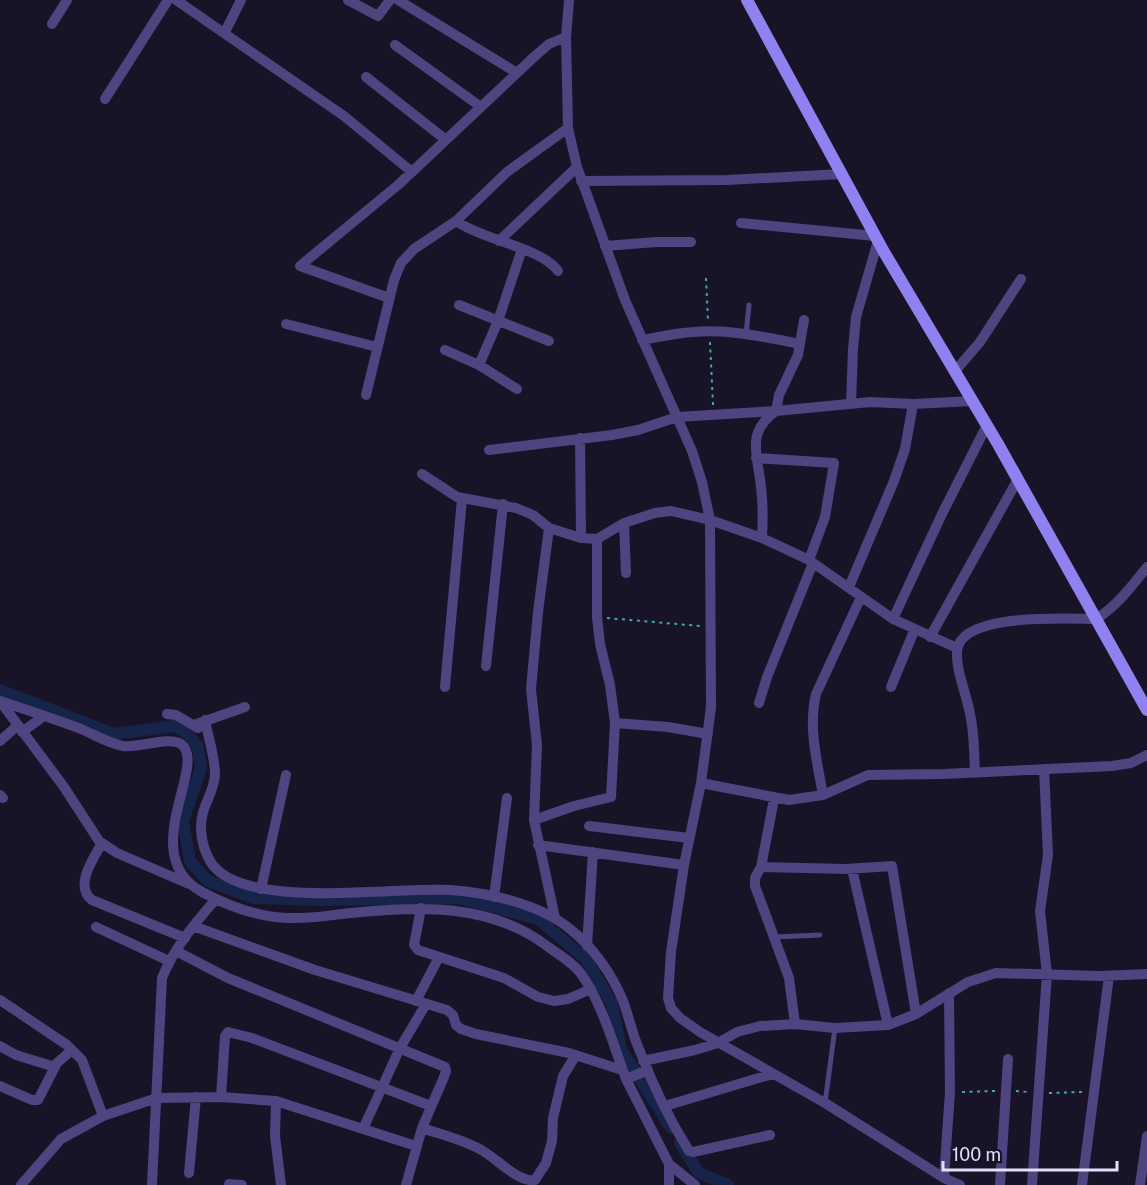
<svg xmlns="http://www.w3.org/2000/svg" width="1147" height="1185" font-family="'Public Sans',sans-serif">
	<rect width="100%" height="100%" fill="#191327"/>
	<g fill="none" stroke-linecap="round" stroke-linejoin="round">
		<path stroke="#162449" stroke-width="12" d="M0,690l114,44 61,-8 14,9 9,12 3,21 -18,53 7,40 18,20 46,17 67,2 138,-2 79,21 48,40 26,45 9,45 50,79
			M680,1143l19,30 29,12"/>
		<path stroke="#40a7ac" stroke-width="2" stroke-dasharray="3 4.5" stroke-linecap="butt" d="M706,278l2,43
			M710,342l3,63
			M607,618l93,8
			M1016,1091l12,1
			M962,1092l33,-1
			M1049,1093l33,-1"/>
		<path stroke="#4d4480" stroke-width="5" d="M746,334l3,-29
			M775,937l45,-2
			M825,1103l10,-75"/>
		<path stroke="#4d4480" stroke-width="10" d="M176,0l168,116 68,56
			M348,0l30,16 12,-16
			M398,0l119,73
			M569,0l-3,37 2,91 9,39 48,133 67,151 10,31 8,38 1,187 -10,76 -17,82 -13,87 -3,46 3,10 9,10 20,14 125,71 119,75 16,7
			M52,24l15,-24
			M225,32l16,-32
			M395,45l86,62
			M366,77l80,63
			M105,99l63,-99
			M581,181l146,-1 115,-6
			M456,221c27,19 86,27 102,50
			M741,223l134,13
			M499,241l78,-74
			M605,246l51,-4h35
			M389,298l-89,-32 98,-81 137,-129 14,-12 17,-7
			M459,305l90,36
			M286,324l91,23
			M642,340c17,-3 34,-7 51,-8 36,-3 72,5 107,12
			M445,350l34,15 38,24
			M479,365l19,-44 24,-72
			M955,371l25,-29 41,-63
			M366,395l28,-115 7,-17 13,-14 42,-28 51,-49 61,-44
			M851,404l2,-55 3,-32 22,-76
			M580,438l1,100
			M489,450l123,-15 26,-5 39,-13 99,-6 94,-9 43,2 60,-3
			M756,458l78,5 -9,54 -16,43
			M422,474l35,23 59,11 17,7 16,13
			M624,523l2,50
			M762,538c1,-17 1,-34 -1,-51 -3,-32 -16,-54 15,-76l3,-16 19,-40 6,-35
			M597,539l27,-16 31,-10 16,-2 39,9 52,18 30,14 17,8 84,59 64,29
			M849,587l45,-106 11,-32 8,-45
			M893,619l49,-105 45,-89
			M930,637l88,-158
			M486,666l17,-162
			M445,687l17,-188
			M891,687l23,-56
			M0,701c27,9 55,18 81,28 14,6 27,14 42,17 17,2 46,-10 58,-2 28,20 -46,111 21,148 26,14 57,25 86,26 21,1 43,-3 63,-5 68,-7 139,-10 196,33 12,9 27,17 35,29 21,31 31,69 44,104l22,-9
			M0,701l64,86 35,54 18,12 72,31
			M759,703l8,-26 46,-114
			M167,714l9,1 22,13
			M205,720c3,17 10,37 10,54 0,10 -5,20 -9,30 -8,18 -6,39 4,57 29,51 188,25 241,29 38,3 89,14 119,39 23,18 42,45 53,72 6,16 9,32 16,48 13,34 30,70 50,102l4,1 77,-17
			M615,723l53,4 40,7
			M194,725l51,-18
			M22,732l22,-16
			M0,741l17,-15
			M975,773c-1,-23 -1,-46 -7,-68 -4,-18 -12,-35 -11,-54 3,-39 112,-32 139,-32 21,-13 36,-33 51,-52
			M701,783l88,17 34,-5 45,-20 75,-1 169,-8 19,-3 16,-8
			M0,795l3,3
			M823,795c-6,-34 -15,-67 -7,-101l45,-97
			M774,799l-13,68 -6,11v8l34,92 6,46
			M534,820l40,-14 37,-9 4,-74 -5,-38 -10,-41 -3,-27v-78l-16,-1 -32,-10 -11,84 -7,77 6,56 -3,75 21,98
			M589,826l100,12
			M102,843c-9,16 -28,43 -10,57l93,38
			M538,845l146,20
			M761,867l85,2 46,-3 24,148
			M852,869l36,156
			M261,889l25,-114
			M494,897l13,-99
			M421,908l-7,37 4,5 86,28 34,19 16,4 14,-2 23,-10
			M193,926l122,44 132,40 6,5 3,10 5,4 15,5 93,19 53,17
			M96,927l73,34
			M587,946l6,-94
			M176,951l52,27 217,89 1,4 -2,6 -22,51 -16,57
			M0,1000l67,45 15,15 21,56
			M416,1001l23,-44
			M0,1046l16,9 39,12
			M643,1061l52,-11 23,-7 19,-11 23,-6 35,-2 40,4 53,-3 28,-11 52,-32 28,-9 104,3 47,-2
			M626,1079l43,85v21
			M0,1086l32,14h6l19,-37 15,-13
			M221,1097l4,-61 3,-4 24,6 179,68
			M276,1101l-1,35 6,49
			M665,1106l107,-32
			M422,1128c20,7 43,12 61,23 14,8 36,32 52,29l11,-17 6,-22 1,-23 10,-42 13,-21
			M363,1129l37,-81 26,-44
			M669,1164l26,21
			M189,1173l7,-76
			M944,1178l6,-86 -1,-99
			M229,1184l13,1
			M21,1185l40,-46 42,-23 54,-18 64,-1 55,4 140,45
			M152,1185l10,-207c12,-30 33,-55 54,-79
			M1000,1185l8,-126
			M1032,1185l15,-211 -7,-63 8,-56 -4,-86
			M1082,1185l27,-209
			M1140,1185l7,-49"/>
		<path stroke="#8f81ef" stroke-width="12" d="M747,0l137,252 114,192 149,266"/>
	</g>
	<path d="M943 1161v9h174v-9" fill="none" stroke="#e4defb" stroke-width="3"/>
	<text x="952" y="1161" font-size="18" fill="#e4defb" stroke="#191327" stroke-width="4.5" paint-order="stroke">100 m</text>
</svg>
